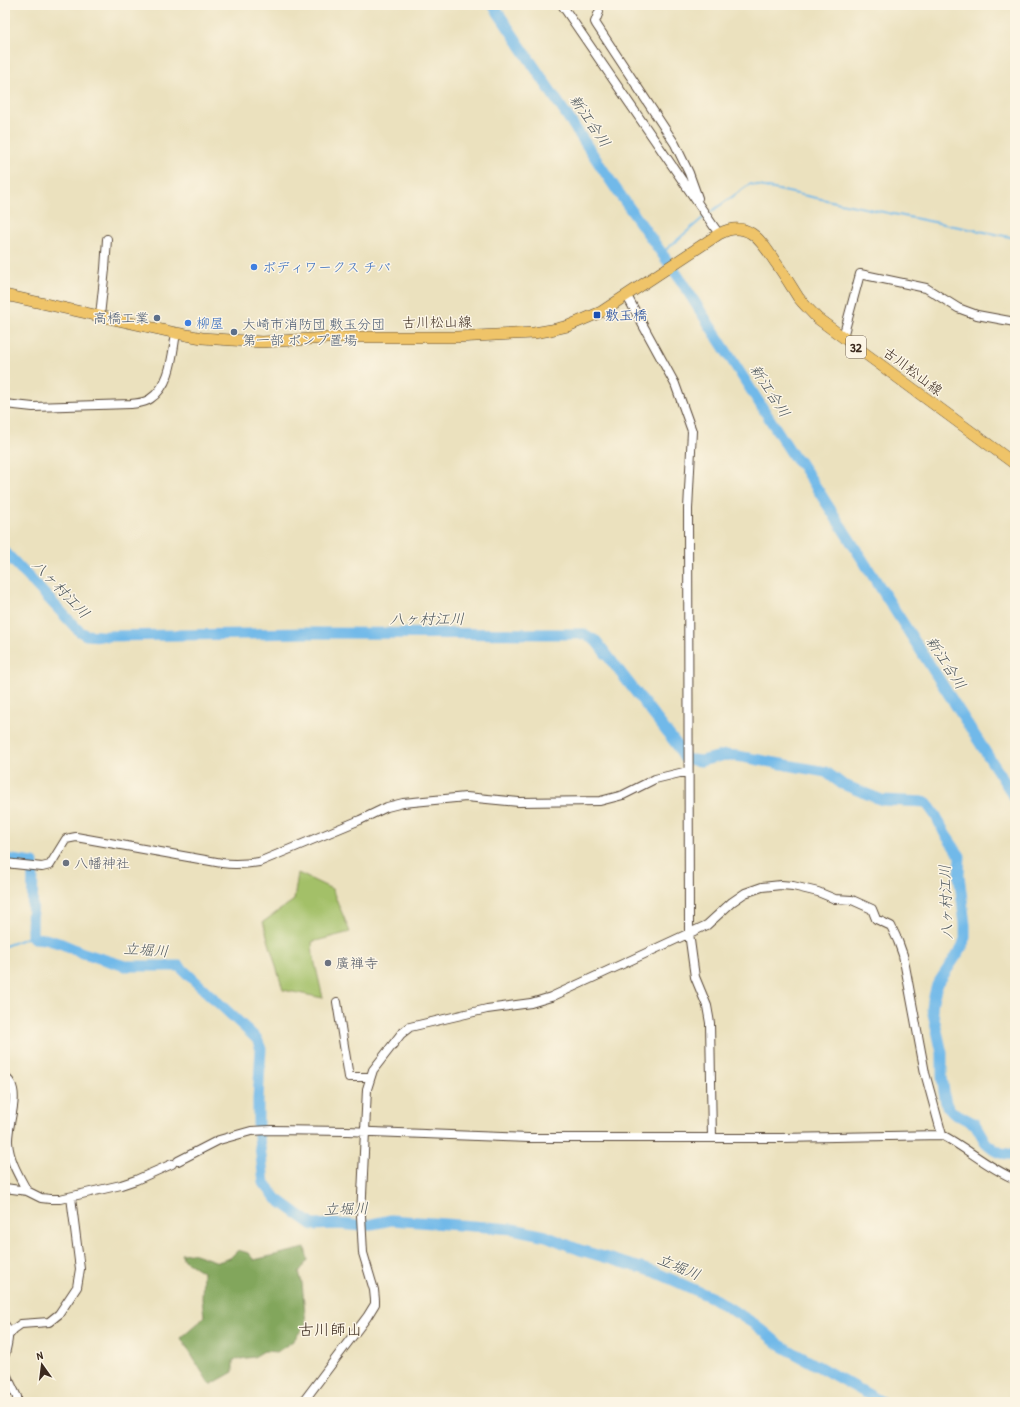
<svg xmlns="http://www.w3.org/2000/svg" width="1020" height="1407" font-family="'Patrick Hand','Klee One',sans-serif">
	<rect width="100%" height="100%" fill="#fcf5e5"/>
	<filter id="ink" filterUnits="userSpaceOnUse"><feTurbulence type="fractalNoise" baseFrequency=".025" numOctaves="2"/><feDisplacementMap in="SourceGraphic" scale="8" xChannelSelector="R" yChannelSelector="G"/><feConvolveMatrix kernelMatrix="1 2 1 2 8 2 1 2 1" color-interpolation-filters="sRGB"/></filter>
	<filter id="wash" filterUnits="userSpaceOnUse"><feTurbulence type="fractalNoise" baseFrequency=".012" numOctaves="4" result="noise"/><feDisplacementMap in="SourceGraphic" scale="16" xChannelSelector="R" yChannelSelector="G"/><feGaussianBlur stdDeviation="0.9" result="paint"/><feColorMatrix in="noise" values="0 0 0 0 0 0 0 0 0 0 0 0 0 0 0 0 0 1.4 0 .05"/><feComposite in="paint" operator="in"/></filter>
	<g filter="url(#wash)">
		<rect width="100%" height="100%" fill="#ebe1be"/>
		<path fill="#a3c067" stroke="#6f7542" d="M298,873l34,16 18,43 -38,10 1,13 10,43 -40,-8 -20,-68 31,-22z"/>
		<path fill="#82a65c" stroke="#5e683d" d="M305,1248l3,12 -9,12 3,11 4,41 -13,17 -16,11 -13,-1 -10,6 -21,3v12l-23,13 -29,-47 16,-14 7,-8 -2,-17 1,-27 -19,-12 -3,-6 11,-1 26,9 12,-4 8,-8 10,3 6,7z"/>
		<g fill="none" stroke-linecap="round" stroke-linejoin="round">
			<path stroke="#71b9e9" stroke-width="2" d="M708,214l42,-30 138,29 127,25
				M661,254l43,-37
				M5,946l27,-10"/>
			<path stroke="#71b9e9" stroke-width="11" d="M493,5l123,184 62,87 118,184 4,2 215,336
				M5,552l74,79 7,4 15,1
				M107,636l204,-3 273,1 12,7 81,104 7,13 4,1
				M693,760l8,1 24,-6 12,1 89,16 16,12 40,16 44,2 10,14 9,18 15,22 -1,19 6,50v14l-3,8 -25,38 -4,15 -1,9 10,44v24l3,22 2,7 5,6 23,12 11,19 9,7 6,3 14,2
				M5,859l28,4 -1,73 2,2 11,1 17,5 21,9 42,13h54l78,73 4,10 -3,50v29l6,55 13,16 36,26 24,-1 26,2 28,-6 122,9 33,7 34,14 75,22 58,26 43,27 24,20 102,57"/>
		</g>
	</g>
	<g filter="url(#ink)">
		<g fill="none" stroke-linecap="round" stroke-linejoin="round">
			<g stroke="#554536" stroke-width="10">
				<path id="minor" d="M562,5l157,229
					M599,12l-4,10 1,2 79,120 14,29 9,25
					M627,296l48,88 17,47 -4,78 1,424 6,44 12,29 3,17 2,115
					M100,316l5,-47 2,-30
					M843,337l17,-63 66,14 32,20 19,7 38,7
					M5,404l28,3 98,-3c6,-1 14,-1 19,-5 21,-14 22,-43 26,-66
					M5,863l37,4 8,-2 16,-26 10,-2 146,26c13,2 24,1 37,-1l101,-42 27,-13 16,-4 63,-6 53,5 81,-1 23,-6 32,-16 33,-8
					M337,1002l12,75h21
					M5,1077c2,2 5,4 6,7 8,15 -4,41 -3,58 1,18 11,34 19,49
					M178,1161l41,-21 32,-9 20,-1 76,1 182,7h252l161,-3c25,13 46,33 73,44
					M5,1188l22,3 14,7 9,1h10l61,-14 15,-5 36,-16
					M5,1325c6,8 2,19 0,29
					M8,1336l6,-7 7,-5 28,-2 10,-8 18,-27 3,-18 -9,-72
					M5,1372l12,25v5
					M303,1402l64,-85 8,-13v-4l-1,-10 -11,-37 -2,-37 6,-127 6,-19 28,-36 9,-7 77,-18 44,-6 20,-6 156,-72 25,-23 13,-9 17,-6 19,-2 12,1 25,6 17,7 17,1 20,9 4,10 15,7 7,15 5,14 22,118 17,62"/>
			</g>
			<g stroke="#554536" stroke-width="12">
				<path id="major" d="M5,295l171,38 26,5 60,4 81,-5h114l77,-4 17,-3 17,-4 33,-14 118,-78c29,-16 43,8 57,29 8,11 15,23 22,34 6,8 13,14 19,21l198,146"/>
			</g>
			<use href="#minor" stroke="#fff" stroke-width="8"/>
			<use href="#major" stroke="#efc469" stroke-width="11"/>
		</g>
	</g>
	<g fill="#3f7fe0" stroke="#fcf5e5" stroke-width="1.5">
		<circle cx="254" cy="267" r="4"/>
		<circle cx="188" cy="323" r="4"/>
	</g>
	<rect fill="#1a4fb4" stroke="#fcf5e5" stroke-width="1.5" x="593" y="311" width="8" height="8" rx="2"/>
	<g fill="#5c6f8a" stroke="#fcf5e5" stroke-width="1.5">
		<circle cx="157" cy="318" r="4"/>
		<circle cx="234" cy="332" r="4"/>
	</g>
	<g fill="#6b7280" stroke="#fcf5e5" stroke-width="1.5">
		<circle cx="66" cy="863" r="4"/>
		<circle cx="328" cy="963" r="4"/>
	</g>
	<g text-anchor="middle" stroke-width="3" stroke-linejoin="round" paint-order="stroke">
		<rect fill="#fcf5e5" stroke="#75675a" stroke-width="1" x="846" y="336" width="20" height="22" rx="3"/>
		<g font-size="13" font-weight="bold" fill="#3b2a1e">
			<text x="856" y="352">32</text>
		</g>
		<g font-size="14" fill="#366cbe" stroke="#fcf5e5" text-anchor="start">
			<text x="262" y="272">ボディワークス チバ</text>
			<text x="196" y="328">柳屋</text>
		</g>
		<g font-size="14" fill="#164399" stroke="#fcf5e5" text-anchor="start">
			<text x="605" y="320">敷玉橋</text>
		</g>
		<g font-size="14" fill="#4e5e75" stroke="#fcf5e5" text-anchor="end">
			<text x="149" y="323">高橋工業</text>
			<text x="242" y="329" text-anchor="start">大崎市消防団 敷玉分団<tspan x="242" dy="16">第一部 ポンプ置場</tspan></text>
		</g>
		<g font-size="14" fill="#3b2a1e" stroke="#fcf5e5">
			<text transform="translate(437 322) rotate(-1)" y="5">古川松山線</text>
			<text transform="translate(913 371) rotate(37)" y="5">古川松山線</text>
		</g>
		<g font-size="14" fill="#5b616d" stroke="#fcf5e5" text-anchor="start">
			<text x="74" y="868">八幡神社</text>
			<text x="336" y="968">廣禅寺</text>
		</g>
		<g font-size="15" font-style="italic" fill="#4b555b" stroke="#fcf5e5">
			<text transform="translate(590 121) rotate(56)" y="5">新江合川</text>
			<text transform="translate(770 391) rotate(57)" y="5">新江合川</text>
			<text transform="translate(61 589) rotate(46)" y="5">八ヶ村江川</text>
			<text x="427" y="624">八ヶ村江川</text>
			<text transform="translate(946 663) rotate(57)" y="5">新江合川</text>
			<text transform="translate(946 902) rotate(-92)" y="5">八ヶ村江川</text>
			<text transform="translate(146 950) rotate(4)" y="5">立堀川</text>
			<text transform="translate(346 1209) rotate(-2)" y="5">立堀川</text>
			<text transform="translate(679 1267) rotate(23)" y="5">立堀川</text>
		</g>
		<g font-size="16" fill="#3b2a1e" stroke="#fcf5e5">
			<text x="330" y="1335">古川師山</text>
		</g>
	</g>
	<rect width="1020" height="1407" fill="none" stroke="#fcf5e5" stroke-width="20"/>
	<g transform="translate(42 1365) rotate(346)" stroke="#fcf5e5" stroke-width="3" paint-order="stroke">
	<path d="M0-3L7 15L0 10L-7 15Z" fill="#3b2a1e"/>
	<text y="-6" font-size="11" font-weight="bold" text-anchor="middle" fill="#3b2a1e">N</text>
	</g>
</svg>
